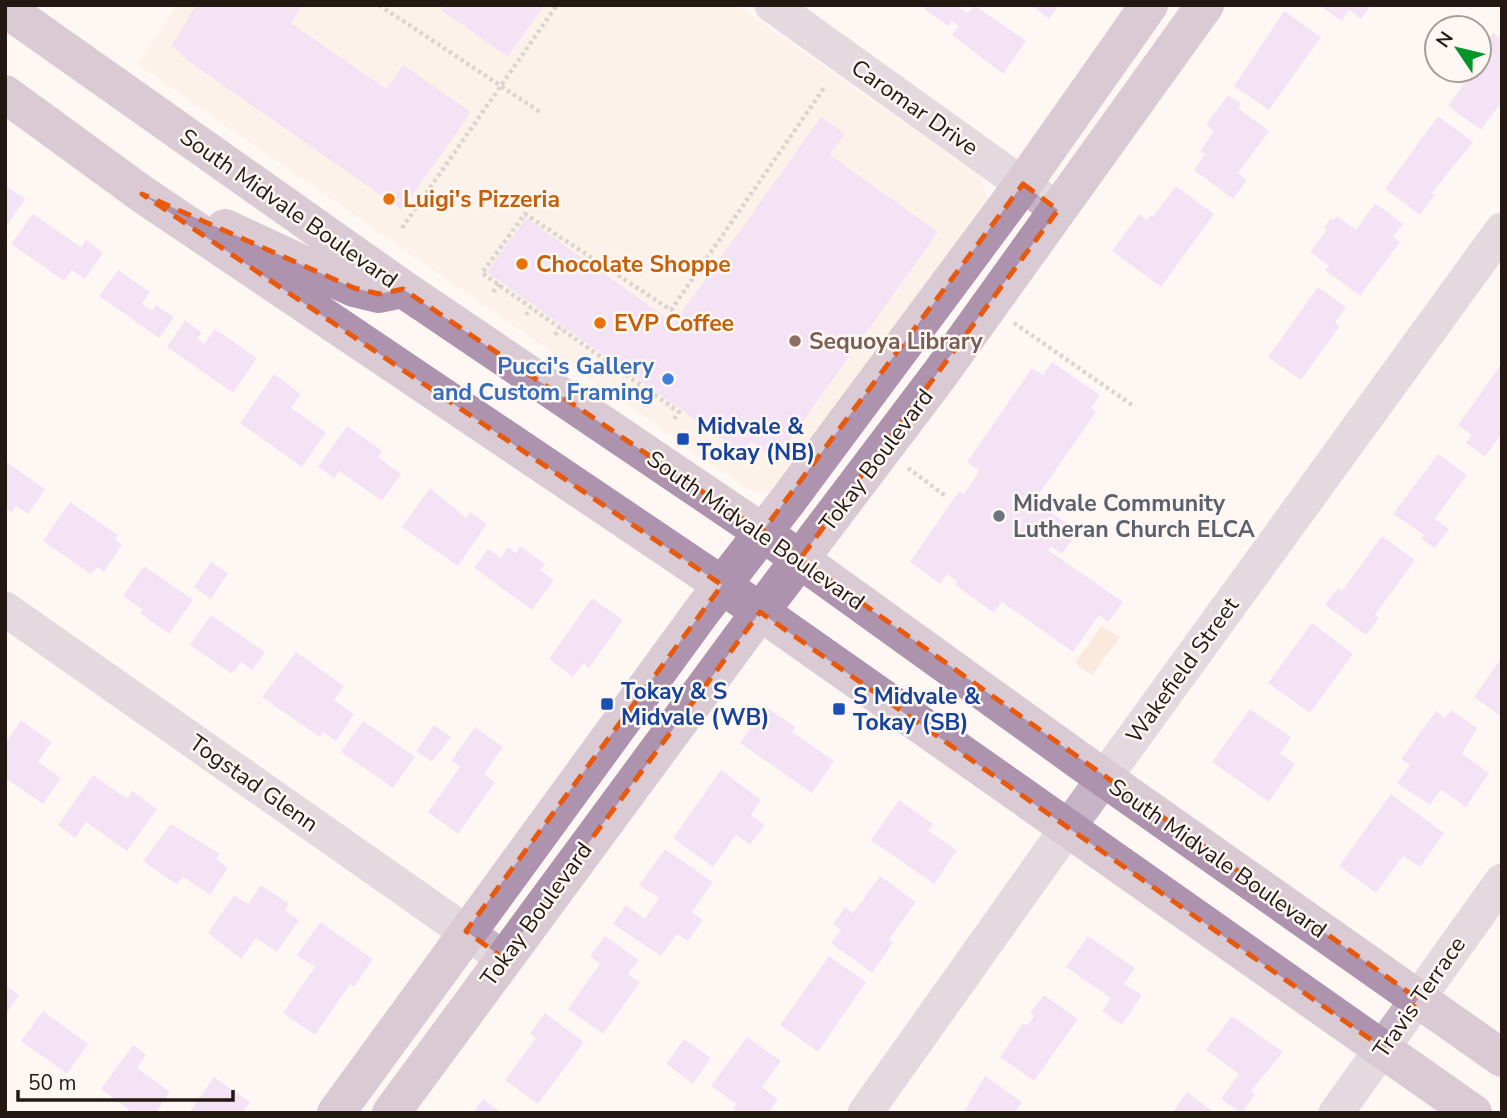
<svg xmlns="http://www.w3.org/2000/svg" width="1507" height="1118" font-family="'Nunito Sans',sans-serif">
	<rect width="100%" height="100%" fill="#fef7f3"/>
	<path fill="#fceae1" d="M177,5h559l243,170 9,24 -209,286 -14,8 -14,-2 -614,-427z"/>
	<path fill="#fbd7c5" d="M1101,626l19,11 -28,38 -17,-12z"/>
	<path fill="#e9cbf9" d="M196,5h107l-12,18 95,66 17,-24 68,47 -69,98 -221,-154 1,-2 -11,-8z
		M444,5h100l-36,52 -67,-47z
		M926,5h36l-2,3 8,5 6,-8 52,36 -23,33 -51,-39 7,-9 -7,-5 -4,5 -24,-17z
		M1031,5h28l-10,14z
		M1319,5h52l-10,14 -12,-9 -7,11z
		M1284,11l37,26 -52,73 -35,-24z
		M1493,33l9,6v62l-21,29 -33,-24 26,-36h5v-7l6,-8 -5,-3z
		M1228,95l13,9 -3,4 31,23 -31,42 9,7 -14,19 -39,-29 11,-16 -5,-3 14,-20 -8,-6z
		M1438,116l35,26 -41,51 2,2 -14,20 -35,-26z
		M821,117l24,16 -15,22 108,77 -162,227 -25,-18 -9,12 -255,-181 39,-54 148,105z
		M5,185l20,14 -20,29z
		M1176,186l38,28 -53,73 -49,-36 27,-37 8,6 3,-5 3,2z
		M1375,203l28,21 -10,13 7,5 -40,54 -35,-26 4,-4 -19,-14 17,-22 -3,-3 7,-9 3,2 3,-4 19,14z
		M33,214l48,33 5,-7 17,13 -18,26 -13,-9 -8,11 -53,-37z
		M118,270l32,22 -8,12 10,7 4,-6 18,12 -15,21 -60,-42z
		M1318,287l28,20 -11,15 5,4 -39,54 -33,-23z
		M185,320l17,13 -5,6 7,5 11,-15 42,29 -24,35 -66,-46z
		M1052,362l48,33 -9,13 5,4 -62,89 44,30 -16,23 -11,-8 -3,4 75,52 -15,20 -9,-7 -26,37 -71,-50 -8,11 -39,-28 2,-4 -10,-7 -7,10 -30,-22 49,-71 5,3 15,-23 -12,-9 65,-94 11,7z
		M1502,363v70l-17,24 -19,-14 6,-8 -14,-10z
		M274,374l27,20 -10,14 35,24 -24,35 -62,-44z
		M347,426l35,25 -4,6 23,17 -19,27 -43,-30 -5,7 -16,-11z
		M1438,454l29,21 -32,44 14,10 -14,19 -14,-9 3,-4 -31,-21z
		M5,461l40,28 -17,25 -12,-8 -4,6 -7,-4z
		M430,488l36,30 4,-6 17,12 -29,42 -56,-39z
		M70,502l48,33 -3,5 7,5 -18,27 -7,-5 -6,7 -48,-33z
		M1382,536l33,24 -40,55 4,3 -13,17 -41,-30 13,-17 4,3z
		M520,546l25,18 -5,6 14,10 -22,30 -58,-42 14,-19 13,9 7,-11 8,6z
		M211,562l17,11 -17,26 -17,-12z
		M144,566l49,34 -24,34 -29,-21 3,-3 -20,-14z
		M592,598l31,22 -34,48 -6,-5 -10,14 -24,-18z
		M211,615l54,37 -13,18 -11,-8 -9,12 -42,-29z
		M1312,623l41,31 -43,59 -42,-30z
		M296,652l48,34 -10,14 20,14 -18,27 -13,-9 -3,5 -58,-40z
		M1502,657v60l-28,-20z
		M765,706l30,21 -3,5 42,29 -22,32 -72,-50z
		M1250,709l41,28 -11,17 15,10 -26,38 -57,-40z
		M1451,710l26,18 -15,26 27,19 -23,34 -25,-17 -11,15 -33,-22 13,-18 -9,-6 35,-48 9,7z
		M21,720l31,22 -14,20 23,16 -18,26 -38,-26v-34z
		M363,721l52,36 -22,31 -52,-36z
		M434,725l17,12 -19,25 -16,-11z
		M475,727l28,20 -19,27 11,8 -37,52 -30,-22 32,-45 -9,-6z
		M721,770l40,30 -10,15 14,10 -15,20 -14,-10 -23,32 -40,-29z
		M93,775l34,24 5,-8 25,18 -30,42 -41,-29 -11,16 -17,-13z
		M1391,794l53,39 -24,34 -17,-11 -27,37 -37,-27z
		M899,800l34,24 -5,7 29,19 -23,34 -63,-44z
		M171,824l49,30 -4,5 12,9 -18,27 -27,-18 -6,8 -34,-24z
		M665,849l48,33 -21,30 11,8 -15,21 -11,-7 -16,22 -48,-32 13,-19 19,14 14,-21 -20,-13z
		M880,876l36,26 -27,37 4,4 -21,30 -41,-30 10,-13 -8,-6 12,-17 8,6z
		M261,885l28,19 -4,6 14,10 -22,32 -21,-14 -15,21 -33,-26 26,-38 14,9z
		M320,922l53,37 -19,28 -4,-3 -35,51 -32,-22 32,-46 -18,-12z
		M605,936l34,24 -11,14 12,8 -37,52 -35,-25 32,-45 -10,-8z
		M1088,936l47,32 -11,16 18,11 -20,30 -20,-14 9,-13 -45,-31z
		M829,956l37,26 -48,70 -38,-27z
		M5,985l14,10 -14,20z
		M1044,995l34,24 -44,62 -34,-24 23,-34 4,3 7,-10 -4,-3z
		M43,1011l45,33 -21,30 -46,-33z
		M545,1013l39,29 -46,62 -33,-24 31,-42 -6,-5z
		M1232,1016l51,36 -32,39 4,3 -13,19 -21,-14 18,-25 -33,-24z
		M747,1037l34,24 -19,26 16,12 -10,14h-30l-5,-4 3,-5 -25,-18z
		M684,1039l27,19 -18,26 -27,-20z
		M133,1045l13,10 -9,13 33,24 -14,21h-23l-32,-24z
		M985,1076l37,26 -7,11h-52z
		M214,1077l36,25 -8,11h-53z
		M1187,1092l28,21h-43z
		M483,1099l19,14h-29z"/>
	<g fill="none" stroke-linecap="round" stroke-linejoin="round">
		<path stroke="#b2aaa5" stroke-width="4.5" stroke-dasharray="3.5 3.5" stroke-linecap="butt" d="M379,5l161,107
			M402,228l155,-223
			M493,292l6,-8
			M526,315l5,-8
			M1014,323l121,84
			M555,335l5,-7
			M674,419l5,-7 -197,-139 43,-59 146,96 153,-222
			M908,468l39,29"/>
		<path stroke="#c6b4c6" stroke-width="35" d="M772,5l286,205
			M5,609l498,349
			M865,1113l181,-255 456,-628
			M1336,1113l166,-232"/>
		<path stroke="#ad93ad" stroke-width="38" d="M5,8l398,281 359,243 318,229 422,297
			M5,94l137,100 580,391 751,528
			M225,228l129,60 25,6 24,-5
			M336,1113l366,-502 87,-112 234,-315 126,-179
			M391,1113l369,-501 180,-238 265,-369"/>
	</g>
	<path d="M0 0H1507V1118H0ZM1023,184l35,26 -258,349 618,440 -35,49 -623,-436 -257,346 -37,-27 256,-346 -580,-391 212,94 25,6 24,-5 359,243z" fill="#fef7f3" fill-opacity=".55" fill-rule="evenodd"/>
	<path fill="none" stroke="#e8590c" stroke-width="5" stroke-dasharray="14 9" stroke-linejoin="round" d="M1023,184l35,26 -258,349 618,440 -35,49 -623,-436 -257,346 -37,-27 256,-346 -580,-391 212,94 25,6 24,-5 359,243z"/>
	<g fill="#e8710a" stroke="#fef7f3" stroke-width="2.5">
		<circle cx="389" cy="199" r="7"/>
		<circle cx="522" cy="264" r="7"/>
		<circle cx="600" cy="323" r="7"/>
	</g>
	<circle fill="#8d6e63" stroke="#fef7f3" stroke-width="2.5" cx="795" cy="341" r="7"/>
	<circle fill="#3f7fe0" stroke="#fef7f3" stroke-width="2.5" cx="668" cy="379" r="7"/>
	<g fill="#1a4fb4" stroke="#fef7f3" stroke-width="2.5">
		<rect x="676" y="432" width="14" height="14" rx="3.5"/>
		<rect x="600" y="697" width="14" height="14" rx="3.5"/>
		<rect x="832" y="702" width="14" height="14" rx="3.5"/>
	</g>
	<circle fill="#6b7280" stroke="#fef7f3" stroke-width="2.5" cx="999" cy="516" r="7"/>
	<g text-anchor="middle" stroke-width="5" stroke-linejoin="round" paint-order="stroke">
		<g font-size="23" fill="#241812" stroke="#fef7f3">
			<text transform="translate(915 107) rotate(35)" y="8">Caromar Drive</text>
			<text transform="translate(289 208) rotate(35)" y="8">South Midvale Boulevard</text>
			<text transform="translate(876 460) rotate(-53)" y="8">Tokay Boulevard</text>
			<text transform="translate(756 530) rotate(35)" y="8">South Midvale Boulevard</text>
			<text transform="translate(1182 670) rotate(-54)" y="8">Wakefield Street</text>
			<text transform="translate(254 783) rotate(35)" y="8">Togstad Glenn</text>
			<text transform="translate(1218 858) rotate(35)" y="8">South Midvale Boulevard</text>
			<text transform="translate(536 914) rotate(-54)" y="8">Tokay Boulevard</text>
			<text transform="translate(1419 997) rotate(-55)" y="8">Travis Terrace</text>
		</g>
		<g font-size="23" font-weight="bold" fill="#c56008" stroke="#fef7f3" text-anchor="start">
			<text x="403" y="207">Luigi's Pizzeria</text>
			<text x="536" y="272">Chocolate Shoppe</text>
			<text x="614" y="331">EVP Coffee</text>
		</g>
		<g font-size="23" font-weight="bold" fill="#785e54" stroke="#fef7f3" text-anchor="start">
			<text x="809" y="349">Sequoya Library</text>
		</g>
		<g font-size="23" font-weight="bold" fill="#366cbe" stroke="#fef7f3" text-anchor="end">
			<text x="654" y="374">Pucci's Gallery<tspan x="654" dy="26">and Custom Framing</tspan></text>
		</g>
		<g font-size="23" font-weight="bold" fill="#164399" stroke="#fef7f3" text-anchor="start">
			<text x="697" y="434">Midvale &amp;<tspan x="697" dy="26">Tokay (NB)</tspan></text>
			<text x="621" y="699">Tokay &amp; S<tspan x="621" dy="26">Midvale (WB)</tspan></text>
			<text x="853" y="704">S Midvale &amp;<tspan x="853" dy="26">Tokay (SB)</tspan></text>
		</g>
		<g font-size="23" font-weight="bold" fill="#5b616d" stroke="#fef7f3" text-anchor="start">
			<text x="1013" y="511">Midvale Community<tspan x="1013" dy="26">Lutheran Church ELCA</tspan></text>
		</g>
	</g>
	<rect width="1507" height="1118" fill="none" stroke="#241812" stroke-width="14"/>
	<g transform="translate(1458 49) rotate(305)"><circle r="33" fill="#fef7f3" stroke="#a79e99" stroke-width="2"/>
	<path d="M0-5L12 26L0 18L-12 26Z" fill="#079429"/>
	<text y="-10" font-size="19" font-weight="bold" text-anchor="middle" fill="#241812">N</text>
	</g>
	<path d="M18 1090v10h215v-10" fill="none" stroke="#241812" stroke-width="3.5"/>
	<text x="28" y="1090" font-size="21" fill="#241812" stroke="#fef7f3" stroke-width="5" paint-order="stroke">50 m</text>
</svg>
